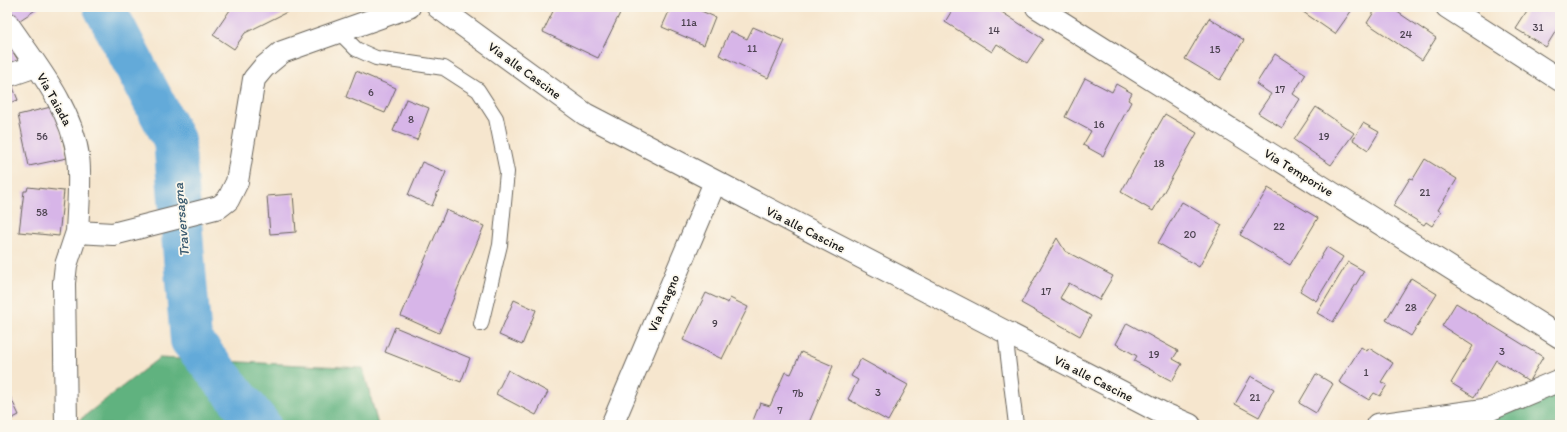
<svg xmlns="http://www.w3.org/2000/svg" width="1567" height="432" font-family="Itim,sans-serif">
	<rect width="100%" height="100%" fill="#fbf7ec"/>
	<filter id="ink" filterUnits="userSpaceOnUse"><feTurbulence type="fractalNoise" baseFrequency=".025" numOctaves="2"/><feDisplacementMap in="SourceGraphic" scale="8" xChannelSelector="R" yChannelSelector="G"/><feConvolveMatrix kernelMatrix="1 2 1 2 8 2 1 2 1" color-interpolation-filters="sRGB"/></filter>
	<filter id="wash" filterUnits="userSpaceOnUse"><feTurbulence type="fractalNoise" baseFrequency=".012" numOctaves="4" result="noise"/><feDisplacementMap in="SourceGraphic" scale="16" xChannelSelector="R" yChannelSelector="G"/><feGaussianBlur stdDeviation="0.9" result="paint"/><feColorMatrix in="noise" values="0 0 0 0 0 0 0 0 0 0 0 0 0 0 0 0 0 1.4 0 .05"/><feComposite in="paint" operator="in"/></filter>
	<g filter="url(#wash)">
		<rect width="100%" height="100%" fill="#f6e6ce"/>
		<path fill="#61b27f" stroke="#3e674e" d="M159,358l204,10 15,57h-305z
			M1560,380v45h-183l114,-16z"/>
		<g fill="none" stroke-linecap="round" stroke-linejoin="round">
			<path stroke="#63aad9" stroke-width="42" d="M104,7l70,133 17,200 69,85"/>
		</g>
		<g id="blocks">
			<path fill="#d7b5e8" d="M8,7h32l-23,15z
				M229,7h68l-52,26 -11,16 -21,-14 17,-25z
				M555,7h68l-25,51 -55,-26z
				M671,7h21l23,10 -11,28 -42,-18z
				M954,7h40l49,32 -16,24 -30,-19 -5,8 -47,-30z
				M1296,7h58l-19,27z
				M1377,7h13l46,31 -14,22 -55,-37z
				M1530,7l30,2v15l-14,23 -30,-18z
				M1209,18l35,22 -24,40 -35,-21z
				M753,27l32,14 -17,37 -49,-23 11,-24 17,8z
				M7,28l12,21 -6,3 5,8 -11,5z
				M1275,54l31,20 -13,20 7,5 -18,29 -24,-15 13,-19 -15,-10z
				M356,71l40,17 -11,25 -39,-16z
				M1085,78l27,14 4,-8 16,9 -4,7 3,2 -28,54 -20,-11 8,-14 -26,-14z
				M12,85l6,15 -11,4v-18z
				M406,99l23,9 -12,32 -24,-9z
				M55,106l12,52 -38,8 -11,-51z
				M1316,107l38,26 -23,32 -37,-25z
				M1165,114l32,19 -44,78 -32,-19z
				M1363,123l16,9 -11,18 -15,-10z
				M1425,159l32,20 -19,31 3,2 -9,14 -6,-4 -2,3 -31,-19 17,-28 3,1z
				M422,162l24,10 -14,34 -24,-11z
				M28,187l36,4 -5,45 -40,-4 5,-41h3z
				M1268,188l50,30 -28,47 -50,-30z
				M293,194l3,38 -26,2 -3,-38z
				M1182,202l40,23 -23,42 -41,-24z
				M446,210l38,16 -45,107 -38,-17z
				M1057,238l8,13 48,25 -14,24 -30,-17 -9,15 31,18 -11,20 -59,-33z
				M1327,247l16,10 -27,44 -16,-10z
				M1348,262l16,9 -31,51 -16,-9z
				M1411,278l26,16 -26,42 -25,-16z
				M706,293l22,10 2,-5 18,9 -26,52 -39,-19z
				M514,300l22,10 -14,35 -23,-10z
				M1456,303l87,54 -14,24 -33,-21 -22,37 -23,-14 22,-37 -31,-20z
				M1127,323l51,28 -5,8 9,5 -10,17 -38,-20 3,-5 -21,-12z
				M395,327l75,31 -9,24 -76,-30z
				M1361,347l6,4 2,-3 24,15 -12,19 6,3 -7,11 -6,-3 -5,7 -30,-18z
				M801,352l32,14 -25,59h-52l-4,-2 8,-20 10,3 15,-34 6,2z
				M861,359l47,26 -20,36 -40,-22 10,-19 -7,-4z
				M508,370l40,22 -12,23 -40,-21z
				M1316,374l17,10 -17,29 -17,-10z
				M1251,376l23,13 -15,28 -24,-13z
				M7,390l12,25 -12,6z"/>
		</g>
	</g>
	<g filter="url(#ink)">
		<use href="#blocks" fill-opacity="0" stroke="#68635a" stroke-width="1"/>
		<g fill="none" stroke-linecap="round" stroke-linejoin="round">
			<g stroke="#68635a" stroke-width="16">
				<path id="lane" d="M340,33l16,16 20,9 68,10 34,22 18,28 11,54 -7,73 -19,79
					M1005,332l11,93"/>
			</g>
			<g stroke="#68635a" stroke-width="24">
				<path id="street" d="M438,7l147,107 575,298 30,13
					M1037,7l523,330
					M1447,7l113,73
					M7,23c27,40 64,83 71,133 3,23 0,52 -1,76l36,2 106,-27 9,-7 9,-18 17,-103 10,-12 18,-15 127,-45
					M7,76l29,-10
					M66,425l-2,-142 2,-18 11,-33
					M612,425l103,-243
					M1377,425l114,-16 69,-29"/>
			</g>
			<use href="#lane" stroke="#fff" stroke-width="14"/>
			<use href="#street" stroke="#fff" stroke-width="22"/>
		</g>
	</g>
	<g text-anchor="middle" stroke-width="3.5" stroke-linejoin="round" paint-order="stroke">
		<g font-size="11" fill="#4b424f">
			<text x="689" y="26">11a</text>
			<text x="1538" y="31">31</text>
			<text x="994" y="34">14</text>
			<text x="1406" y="38">24</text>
			<text x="752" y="52">11</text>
			<text x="1215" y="53">15</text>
			<text x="1280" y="93">17</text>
			<text x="371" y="96">6</text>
			<text x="411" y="123">8</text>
			<text x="1099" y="128">16</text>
			<text x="42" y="140">56</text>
			<text x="1324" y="140">19</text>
			<text x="1159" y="167">18</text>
			<text x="1425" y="196">21</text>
			<text x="42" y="216">58</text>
			<text x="1279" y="230">22</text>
			<text x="1190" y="238">20</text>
			<text x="1046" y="295">17</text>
			<text x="1411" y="311">28</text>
			<text x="715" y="327">9</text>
			<text x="1502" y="355">3</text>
			<text x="1154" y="358">19</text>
			<text x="1366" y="376">1</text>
			<text x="878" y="396">3</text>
			<text x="798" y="397">7b</text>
			<text x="1255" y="401">21</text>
			<text x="780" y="414">7</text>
		</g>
		<g font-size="13" fill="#1c1c1c" stroke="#fbf7ec">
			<text transform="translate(525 70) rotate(36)" y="5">Via alle Cascine</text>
			<text transform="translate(55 99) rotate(61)" y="5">Via Taiada</text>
			<text transform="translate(1299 172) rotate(32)" y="5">Via Temporive</text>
			<text transform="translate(806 229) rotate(27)" y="5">Via alle Cascine</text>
			<text transform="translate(663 303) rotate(-67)" y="5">Via Aragno</text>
			<text transform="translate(1094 378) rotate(27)" y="5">Via alle Cascine</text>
		</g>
		<g font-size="14" font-style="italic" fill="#3c5c71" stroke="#fbf7ec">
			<text transform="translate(181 220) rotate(-95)" y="5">Traversagna</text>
		</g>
	</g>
	<rect width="1567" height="432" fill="none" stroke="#fbf7ec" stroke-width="24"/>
</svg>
